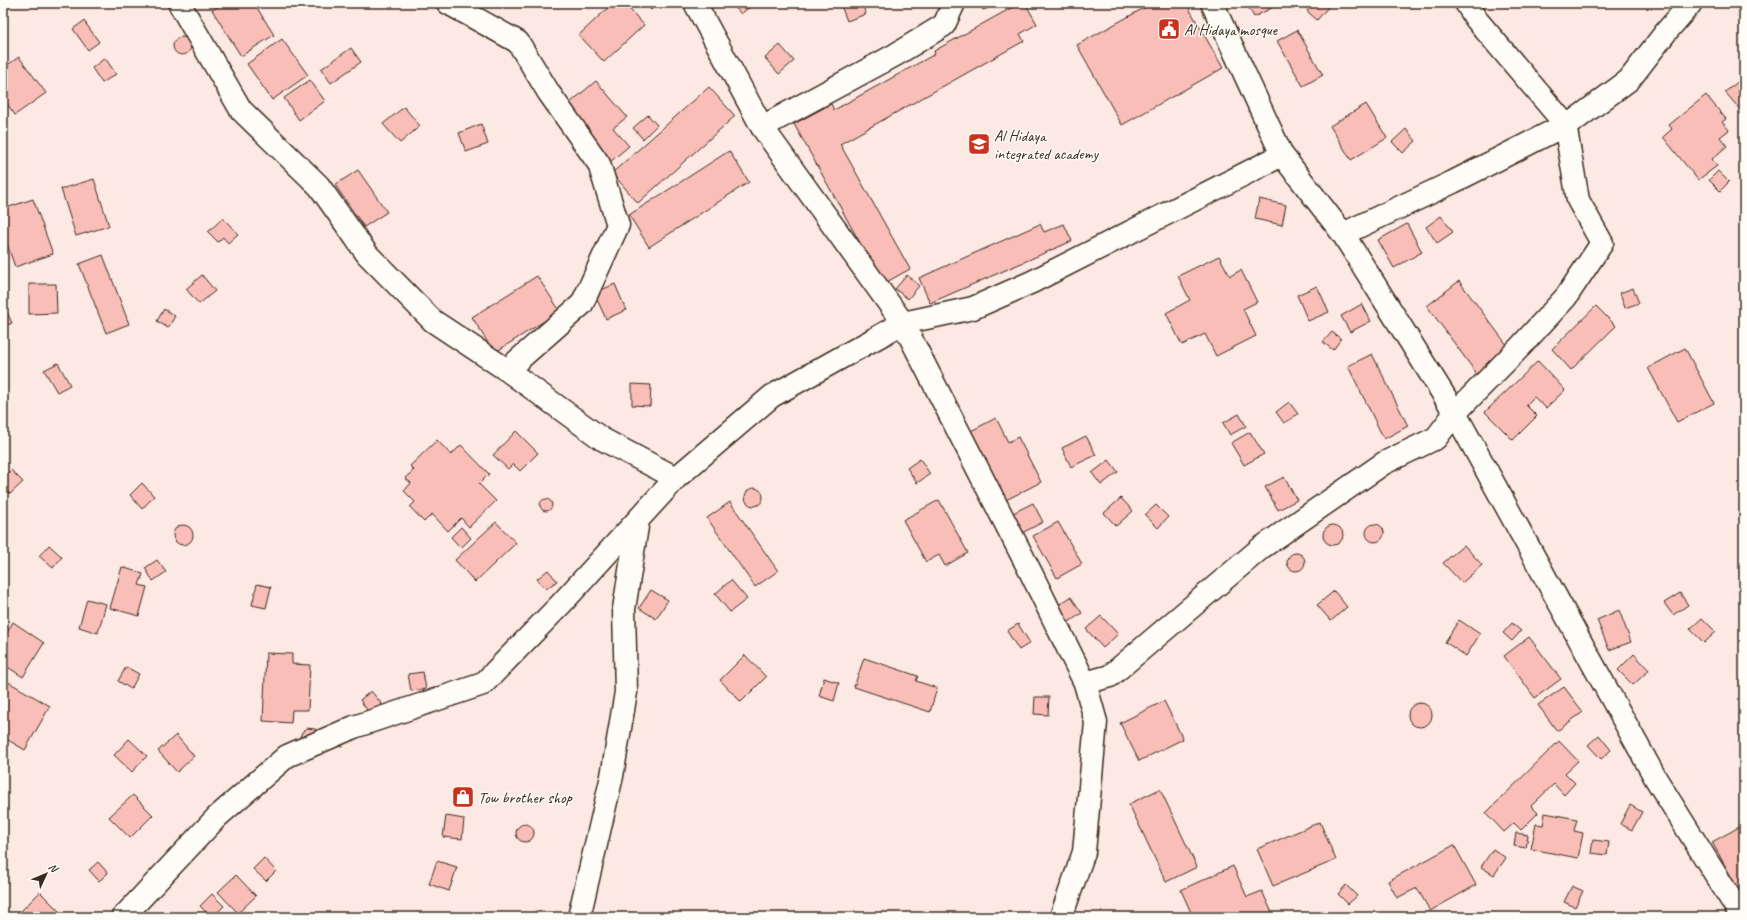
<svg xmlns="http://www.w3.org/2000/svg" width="1747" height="920" font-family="Caveat,sans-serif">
	<rect width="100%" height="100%" fill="#fce9e4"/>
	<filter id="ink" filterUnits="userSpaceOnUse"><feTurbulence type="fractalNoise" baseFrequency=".025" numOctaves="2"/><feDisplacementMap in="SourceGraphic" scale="8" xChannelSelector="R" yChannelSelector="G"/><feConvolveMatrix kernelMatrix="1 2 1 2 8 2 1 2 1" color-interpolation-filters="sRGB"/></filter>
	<g filter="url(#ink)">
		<path fill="#fabeb8" stroke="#3b2a1e" d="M224,3h30l20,32 -33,21 -29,-46z
			M613,3h11l20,22 -40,37 -25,-27z
			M645,3h13l-7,7z
			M731,3h19l2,2 -11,9z
			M840,3h22l4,11 -19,7z
			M981,3h20l-18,7z
			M1020,3h5l12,21 -17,10 4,7 -184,103 70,125 -27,15 -89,-160 37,-20 3,6 101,-56 -1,-3z
			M1153,3h33l37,65 -101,57 -45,-80z
			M1246,3h35l-27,14z
			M1314,3h11l4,3 -12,14 -10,-9z
			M84,21l15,21 -11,8 -15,-21z
			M1297,30l26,45 -20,11 -26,-45z
			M173 46a9 9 0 1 1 18 0a9 9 0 1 1-18 0Z
			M282,39l26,36 -36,25 -25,-36z
			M780,45l14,16 -15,13 -14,-16z
			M351,48l10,14 -30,21 -10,-14z
			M19,57l27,36 -31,22 -12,-17v-30z
			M105,58l11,16 -14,9 -10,-15z
			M1744,77v37l-19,-22z
			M310,80l15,21 -26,19 -15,-22z
			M596,81l31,36 -14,11 16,18 -19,16 -45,-55z
			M709,87l26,29 -97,87 -26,-30z
			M1706,95l20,24 -4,3 7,8 -9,7 7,9 -15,13 5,7 -19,14 -35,-43 9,-8 -3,-4z
			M1366,104l21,34 -36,22 -21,-34z
			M404,107l16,19 -20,17 -17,-19z
			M648,115l9,10 -14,14 -10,-11z
			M481,124l7,20 -22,8 -7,-19z
			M1406,129l10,12 -13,12 -11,-11z
			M729,151l20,31 -100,65 -20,-32z
			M358,170l29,42 -23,15 -29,-42z
			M1718,171l11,11 -9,9 -11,-11z
			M94,179l15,47 -33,10 -15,-47z
			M33,199l20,55 -38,13 -12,-35v-23z
			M1259,199l27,6 -4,20 -27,-6z
			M1441,216l12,16 -16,11 -11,-16z
			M223,218l15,16 -10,9 -5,-6 -5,5 -10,-10z
			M1040,224l4,8 20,-8 8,17 -142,62 -11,-25z
			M1407,224l15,28 -28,16 -16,-28z
			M103,255l26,69 -23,9 -27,-69z
			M1219,256l11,20 11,-6 16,32 -14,7 13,27 -40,20 -11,-22 -23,11 -16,-32 24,-13 -12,-24z
			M202,275l13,16 -16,13 -13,-15z
			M907,275l12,11 -11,13 -13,-10z
			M537,276l23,35 -66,42 -22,-36z
			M1459,281l51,68 -33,25 -50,-68z
			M29,284h27l1,29 -28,1z
			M615,284l11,26 -20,9 -12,-26z
			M1317,286l12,26 -21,9 -11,-26z
			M1633,288l6,15 -14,5 -5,-15z
			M1362,304l9,17 -21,11 -9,-16z
			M1596,306l20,20 -45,44 -19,-21z
			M164,309l11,7 -7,12 -11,-7z
			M7,312l5,11 -9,4v-13z
			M1332,332l9,7 -8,11 -10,-8z
			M1685,348l29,55 -37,19 -29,-54z
			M1372,354l36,72 -24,13 -36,-73z
			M1538,361l27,29 -19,18 -12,-11 -8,8 11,11 -24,24 -28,-28z
			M58,363l12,22 -13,7 -13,-22z
			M632,384l19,1 -1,21 -18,-1z
			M1289,402l9,12 -14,9 -8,-11z
			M1239,414l7,12 -16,9 -7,-12z
			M996,418l12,24 10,-5 23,45 -37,19 -37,-68z
			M516,431l22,22 -18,18 -7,-7 -5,5 -15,-14z
			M1250,432l14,22 -20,11 -13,-22z
			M1086,436l10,19 -25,12 -9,-19z
			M437,440l14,15 10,-10 28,29 -10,10 17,17 -27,26 -8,-9 -13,13 -16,-17 -8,8 -14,-15 5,-5 -11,-11 7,-8 -6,-5 9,-8 -4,-4z
			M920,459l10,15 -13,9 -10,-15z
			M1109,460l9,12 -17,13 -9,-12z
			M11,470l12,12 -13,12 -7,-7v-10z
			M1284,477l13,23 -19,10 -13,-23z
			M142,483l12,13 -12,13 -12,-14z
			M745 497a9 9 0 1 1 18 0a9 9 0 1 1-18 0Z
			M1121,498l12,13 -17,15 -12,-13z
			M540 505a6 6 0 1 1 12 0a6 6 0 1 1-12 0Z
			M939,500l29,53 -23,13 -6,-11 -13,7 -23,-42z
			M730,502l48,69 -23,16 -48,-69z
			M1033,503l10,19 -21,11 -11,-19z
			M1156,505l12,12 -10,11 -13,-13z
			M496,522l20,21 -41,39 -20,-22z
			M1058,522l24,42 -25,14 -24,-42z
			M1366 533a9 9 0 1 1 18 0a9 9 0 1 1-18 0Z
			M1323 535a10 10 0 1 1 20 0a10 10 0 1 1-20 0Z
			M173 535a10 10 0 1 1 20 0a10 10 0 1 1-20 0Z
			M461,527l10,11 -10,10 -10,-11z
			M49,545l13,12 -9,11 -14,-12z
			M1464,545l18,20 -20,18 -19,-20z
			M1287 562a9 9 0 1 1 18 0a9 9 0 1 1-18 0Z
			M157,560l9,12 -13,9 -8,-13z
			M122,567l21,7 -4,11 8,2 -8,29 -29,-8z
			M548,570l9,11 -11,8 -9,-10z
			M731,580l16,19 -17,13 -15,-18z
			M257,584l14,3 -5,21 -14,-3z
			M651,590l17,10 -12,19 -17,-11z
			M1334,591l13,16 -16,14 -14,-16z
			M1680,593l8,12 -15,10 -9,-12z
			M1071,597l11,16 -16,11 -11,-17z
			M87,599l19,5 -8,29 -19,-6z
			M1619,610l12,32 -22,8 -12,-30z
			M1101,616l17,18 -15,14 -17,-19z
			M1702,618l14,14 -12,11 -14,-14z
			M1459,620l21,14 -14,22 -21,-14z
			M13,622l31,21 -21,34 -20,-13v-25z
			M1512,623l9,8 -9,10 -9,-8z
			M1018,624l12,19 -11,7 -12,-19z
			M1529,637l32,42 -26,19 -31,-42z
			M266,653l26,1v10l18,1 -2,45h-16l-1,13 -28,-2z
			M1634,654l15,16 -16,15 -15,-15z
			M745,655l21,22 -25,25 -21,-22z
			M864,658l54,18 -2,5 21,7 -7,24 -76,-25z
			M126,667l13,7 -8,15 -13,-8z
			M423,672l3,17 -15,2 -3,-17z
			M824,678l15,5 -5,18 -15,-5z
			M3,679l47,27 -25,44 -22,-13z
			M1564,687l19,25 -26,19 -19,-26z
			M371,691l11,13 -12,10 -10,-14z
			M1035,697h14l-1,18 -14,-1z
			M1164,701l19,38 -44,22 -19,-38z
			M1408 715a12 12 0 1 1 24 0a12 12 0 1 1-24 0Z
			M307,728l8,1 5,4 -21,6 3,-7z
			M176,735l18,21 -17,16 -19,-21z
			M1599,735l12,15 -10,9 -13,-14z
			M129,739l18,17 -15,16 -18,-17z
			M1559,741l19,20 -13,12 10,10 -11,12 -10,-11 -23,22 7,7 -17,17 -7,-7 -10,9 -18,-19z
			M1160,789l37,78 -31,15 -37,-78z
			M133,795l20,20 -23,23 -21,-21z
			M1630,805l12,7 -10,18 -12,-6z
			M1545,813l32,6 -3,12 9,2 -5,25 -47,-9 5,-25 7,1z
			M446,816l18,3 -2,20 -19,-2z
			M1320,822l16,38 -63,26 -16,-37z
			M516 833a9 9 0 1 1 18 0a9 9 0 1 1-18 0Z
			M1743,825l1,1v74l-32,-58z
			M1516,833l12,2 -2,13 -12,-2z
			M1593,840l16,2 -2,13 -16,-2z
			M1454,845l22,40 -46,26 -13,-23 -20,10 -9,-17z
			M1493,849l13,9 -12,17 -13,-8z
			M264,858l12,13 -10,10 -13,-12z
			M437,861l20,6 -8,24 -20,-7z
			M98,862l10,11 -9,8 -10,-11z
			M1233,866l14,31 15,-6 12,26h-81l-12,-27z
			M236,875l20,21 -18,17 -20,-21z
			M1346,885l11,11 -9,8 -10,-10z
			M1572,886l11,5 -8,16 -11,-5z
			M40,892l23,23 -2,2h-46z
			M212,894l12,12 -11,11h-2l-11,-11z"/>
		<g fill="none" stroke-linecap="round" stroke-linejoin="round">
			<g stroke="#3b2a1e" stroke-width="25">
				<path id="minor" d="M179,3l62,107 78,76 48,68 66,67 74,49 95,69 74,39
					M448,3l70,39 31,51 50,71 19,61 -36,79 -75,66
					M695,3l67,124 141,196 128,250 54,110
					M1212,3l70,152 61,79 112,179 201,366 86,138
					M762,127l133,-72 49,-30 10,-22
					M1343,234l110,-52 122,-62 54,-40 37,-48 25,-29
					M123,917l94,-100 70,-61 67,-29 129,-43 78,-80 115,-126 96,-82 131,-73 70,-15 59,-26 250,-127
					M579,917l33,-141 14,-84 -2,-83 14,-89
					M1061,917l23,-65 12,-130 -11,-39 25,-7 151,-128 123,-85 52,-25 19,-25 65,-66 46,-50 36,-54 -24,-43 -13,-76 -89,-105 -10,-16"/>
			</g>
			<use href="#minor" stroke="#fdfcf7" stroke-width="22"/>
		</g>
	</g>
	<defs>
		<g id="civic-square" transform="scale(1.15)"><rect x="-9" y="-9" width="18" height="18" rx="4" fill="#c8321e" stroke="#fdfcf7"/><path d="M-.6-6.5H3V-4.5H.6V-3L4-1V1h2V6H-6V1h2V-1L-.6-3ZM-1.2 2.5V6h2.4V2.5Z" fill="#fff"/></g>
		<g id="school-square" transform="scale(1.15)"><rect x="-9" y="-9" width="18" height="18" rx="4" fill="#c8321e" stroke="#fdfcf7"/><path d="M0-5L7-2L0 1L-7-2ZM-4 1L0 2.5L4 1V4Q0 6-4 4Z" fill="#fff"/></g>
		<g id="shop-square" transform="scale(1.15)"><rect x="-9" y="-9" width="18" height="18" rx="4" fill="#c8321e" stroke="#fdfcf7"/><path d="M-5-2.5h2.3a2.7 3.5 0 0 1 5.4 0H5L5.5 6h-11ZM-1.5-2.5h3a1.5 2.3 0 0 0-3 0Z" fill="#fff"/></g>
	</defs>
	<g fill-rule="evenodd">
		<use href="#civic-square" x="1169" y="29"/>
		<use href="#school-square" x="979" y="144"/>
		<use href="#shop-square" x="463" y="797"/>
	</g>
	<g text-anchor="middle" stroke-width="3" stroke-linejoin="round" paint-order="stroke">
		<g font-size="16" fill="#3b2a1e" stroke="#fdfcf7" text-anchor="start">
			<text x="1184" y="35">Al Hidaya mosque</text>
			<text x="994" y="141">Al Hidaya<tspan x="994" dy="18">integrated academy</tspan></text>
			<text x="478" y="803">Tow brother shop</text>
		</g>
	</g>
	<rect width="1747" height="920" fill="none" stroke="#fdfcf7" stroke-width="16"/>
	<rect x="8" y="8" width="1731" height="904" fill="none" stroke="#3b2a1e" stroke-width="1.5" filter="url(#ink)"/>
	<g transform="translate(46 874) rotate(46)" stroke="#fdfcf7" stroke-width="3" paint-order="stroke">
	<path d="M0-3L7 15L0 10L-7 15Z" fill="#3b2a1e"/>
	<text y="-6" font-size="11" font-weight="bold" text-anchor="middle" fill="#3b2a1e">N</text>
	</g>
</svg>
